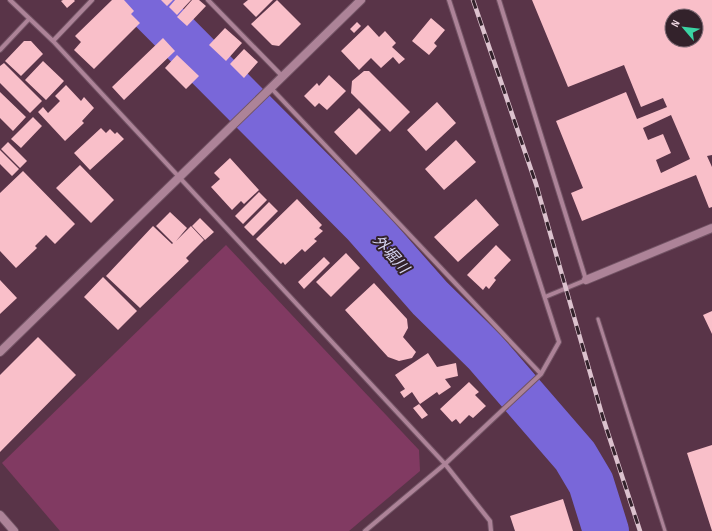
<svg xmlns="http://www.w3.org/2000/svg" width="712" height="531" font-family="'Sofia Sans Condensed','Noto Sans JP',sans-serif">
	<rect width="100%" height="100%" fill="#593448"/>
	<path fill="#813a62" d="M226,245l193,205 1,21 -71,60h-289l-58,-68z"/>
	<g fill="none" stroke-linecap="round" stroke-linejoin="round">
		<path stroke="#7967d9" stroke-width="46" d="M142,0l223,224 65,74 55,54 90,104 16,27 15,48"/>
	</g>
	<path fill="#f9bfc9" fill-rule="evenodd" d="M63,0h11l1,1 -8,7 -6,-7z
		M112,0h12l10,11 -3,3 9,9 -46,46 -20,-19 7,-8 -6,-6z
		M161,0h12l-6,6z
		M175,0h16l-14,15 -8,-8z
		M192,0h7l7,6 -19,20 -10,-9z
		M248,0h25l-17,17 -13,-13z
		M277,0l24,24 -22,22 -7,-1 -21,-21z
		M532,0h180v155l-5,1 5,11v40l-3,1 -13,-33 -114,46 -11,-28 12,-5 -27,-67 70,-29 11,27 30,-12 -4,-9 -22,9 -17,-42 -56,22zM672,16h24v24h-24zM671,115l19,44 -29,14 -5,-13 15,-7 -8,-19 -15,6 -5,-12z
		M431,18l14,12 -11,13 3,3 -8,9 -17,-14z
		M357,22l4,4 -7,7 -4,-4z
		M368,25l11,12 6,-6 11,12 -4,4 13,12 -6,5 -6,-7 -12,11 -10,-10 -12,12 -18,-19z
		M225,28l17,15 -16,18 -17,-16z
		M163,38l12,13 -51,49 -12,-13z
		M24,41h7l12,13 -22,22 -16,-15z
		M244,49l14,13 -14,16 -14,-14z
		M177,55l22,21 -13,13 -21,-21z
		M43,61l21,20 -18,19 -21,-20z
		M4,63l38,38 -12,12 -30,-30v-17z
		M364,71h5l41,41 -20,20 -39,-39 1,-12z
		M329,75l17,16 -19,19 -8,-7 -4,4 -11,-11 13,-13 2,3z
		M66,85l15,16 3,-4 10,11 -12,13 2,2 -19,18 -27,-29 5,-5 5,6 12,-12 -5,-5z
		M0,92l26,25 -13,14 -13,-13z
		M437,102l19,21 -30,28 -19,-21z
		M359,108l22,22 -25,25 -22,-23z
		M33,117l9,9 -21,22 -10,-9z
		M101,128l5,5 4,-4 5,5 2,-2 7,7 -34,31 -16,-17z
		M456,140l20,22 -32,28 -19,-21z
		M8,142l19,19 -7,7 -19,-19z
		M0,150l19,19 -7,7 -12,-12z
		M230,158l29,32 -15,14 -3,-3 -9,9 -21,-23 9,-8 -6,-6z
		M80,165l34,35 -23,23 -35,-35z
		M23,171l52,53 -20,20 -9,-9 -11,11 2,2 -21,20 -16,-17v-58z
		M259,192l8,8 -24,24 -8,-8z
		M297,199l25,26 -3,3 4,3 -9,8 3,2 -12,11 -3,-3 -17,16 -2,-3 -2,2 -25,-25z
		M476,199l23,26 -41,37 -24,-25z
		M269,202l9,9 -25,25 -9,-9z
		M170,212l17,16 -11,13 15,-15 13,14 -18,18 3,3 -49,47 -34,-32 47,-50 19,18 1,-1 -17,-17z
		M200,218l14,14 -9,8 -13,-14z
		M496,245l15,15 -17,18 2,2 -7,9 -3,-3 -3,4 -16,-15z
		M346,253l14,15 -29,29 -15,-15z
		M324,257l6,6 -26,26 -6,-7z
		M103,277l34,34 -19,19 -34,-33z
		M0,280l17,18 -17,16z
		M374,283l33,36 1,9 -5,9 13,15 -4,6 -13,3 -11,-4 -43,-47z
		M712,311v23l-9,-19z
		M38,337l38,38 -76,77v-77z
		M428,353l9,14 19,-4 2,13 -13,3 6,8 -12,8 -2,-3 -17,12 -8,-12 -8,6 -4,-6 5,-3 -10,-14z
		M469,382l10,10 -4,3 11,11 -13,12 -4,-3 -9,9 -4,-5 -4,3 -12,-13z
		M419,404l9,11 -6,4 -9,-11z
		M712,445v86l-25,-78z
		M563,499l10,32h-58l-5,-15z"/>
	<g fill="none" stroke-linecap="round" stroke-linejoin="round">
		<g stroke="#725364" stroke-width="5">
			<path id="lane" d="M598,319l67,212"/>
		</g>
		<g stroke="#725364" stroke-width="6">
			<path id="street" d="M10,0l43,41 392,423 45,57 1,10
				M208,0l75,77
				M499,0l87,280 -41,17
				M53,41l39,-41
				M0,50l29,-31
				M271,88l270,286
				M365,531l80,-67 96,-90 18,-32 -110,-342"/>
		</g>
		<g stroke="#725364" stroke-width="10">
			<path id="secondary" d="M586,280l126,-52
				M0,352l361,-352
				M0,515l14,16"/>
		</g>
		<use href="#lane" stroke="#ad8398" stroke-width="3"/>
		<use href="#street" stroke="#ad8398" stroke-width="4"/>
		<use href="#secondary" stroke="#ad8398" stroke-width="8"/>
		<g stroke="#dcc2ce" stroke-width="4.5">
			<path id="rail" d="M473,0l63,184 67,234 37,113"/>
		</g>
		<use href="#rail" stroke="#33222b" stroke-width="3" stroke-dasharray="9" stroke-linecap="butt"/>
	</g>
	<g text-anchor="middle" stroke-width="4" stroke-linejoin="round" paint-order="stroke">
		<g font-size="15" font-style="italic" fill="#d6d5f1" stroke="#33222b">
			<text transform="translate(391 254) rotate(48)" y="5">外堀川</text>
		</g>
	</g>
	<g transform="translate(684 28) rotate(298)"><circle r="19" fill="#33222b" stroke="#7e6a74"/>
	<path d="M0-3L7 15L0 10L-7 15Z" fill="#3bd4a4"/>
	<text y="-6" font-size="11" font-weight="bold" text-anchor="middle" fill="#eed6e1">N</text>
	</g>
</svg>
